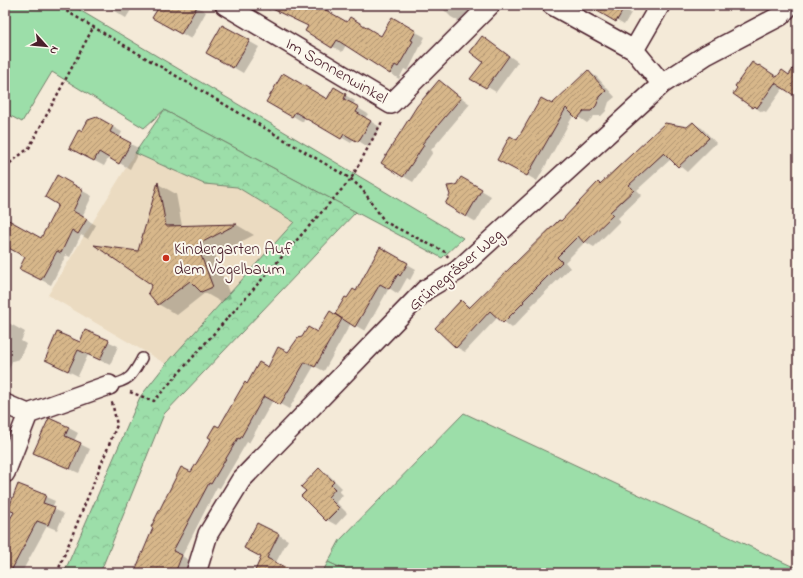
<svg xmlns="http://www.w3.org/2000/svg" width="803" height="578" font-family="'Indie Flower',sans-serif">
	<defs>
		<pattern id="forest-crowns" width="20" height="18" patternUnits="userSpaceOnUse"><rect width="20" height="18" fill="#9cdea9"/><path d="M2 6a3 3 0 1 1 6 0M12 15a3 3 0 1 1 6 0" fill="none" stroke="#88be92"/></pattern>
		<pattern id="building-hatch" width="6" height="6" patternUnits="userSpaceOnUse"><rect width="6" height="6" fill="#d7b78a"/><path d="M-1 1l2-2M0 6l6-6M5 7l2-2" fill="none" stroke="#b09471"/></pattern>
	</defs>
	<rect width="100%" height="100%" fill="#f4ead8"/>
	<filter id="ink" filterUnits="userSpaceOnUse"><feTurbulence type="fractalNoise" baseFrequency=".025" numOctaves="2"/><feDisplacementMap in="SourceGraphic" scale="8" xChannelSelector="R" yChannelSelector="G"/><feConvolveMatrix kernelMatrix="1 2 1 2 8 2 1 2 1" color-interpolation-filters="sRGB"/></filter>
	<g filter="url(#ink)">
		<path fill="#ebdbc1" d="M135,153l69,31 33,3 57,35 -128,142 -118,-69z"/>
		<path fill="#9cdea9" stroke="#737e6a" d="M5,5h66l392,233 -21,20 -278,-148 -20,18 -92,-56 -30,50 -17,-9z
			M464,413l334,156v4h-446l-24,-11 12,-22z"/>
		<path fill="url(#forest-crowns)" stroke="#737e6a" d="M164,110l192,102 -192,202 -64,159h-36l76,-176 26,-33 128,-142 -57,-35 -33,-3 -69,-31z
			M328,562l24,11h-30z"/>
		<path fill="#0003" d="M104,5h30l-8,13z
			M161,5h33l12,7 -15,27 -37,-22z
			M259,5h56l33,19 34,13 10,-18 33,18 -17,34 -4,-2 -5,10 -53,-34 -4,7 -36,-21 3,-5 -38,-18 -1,3z
			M439,5h37l-16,17 -9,-5z
			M596,5h32l-2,5 5,3 -7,12 -29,-17z
			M222,26l37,21 -16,26 -36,-21z
			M482,37l36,25 -22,30 -24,-14 12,-17z
			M798,62v35l-14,-10 -18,25 -2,-1 -2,1 -28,-18 44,-16 11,-2z
			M588,72l9,5 18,20 -6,5 -3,9 -5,5h-7l-7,7 -13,-9 -37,67 -38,-22z
			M439,81l31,23 -39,46 2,2 -20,30 -10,-6z
			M334,88l21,13 -2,4 15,9 -3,4 15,9 -12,20 -14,-9 -3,5 -46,-27 -2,6 -35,-21 59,-1z
			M97,118l25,14 -3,6 21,11 -10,20 -21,-12 -5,9 -24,-13 2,-21z
			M693,123l9,5 14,15 -29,29 -16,-13 -34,31 5,5 -24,23 2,3 -26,26 -9,-5 -20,20 5,6 -39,38 1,1 -20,21 -14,-11 -33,35 -9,-5 6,-45 9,5 130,-122z
			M57,177l35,19 -10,21 14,8 -8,14 -7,-4 -11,22 -4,-2 -15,30 -21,-11 -4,-17 -19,-11 -2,4v-30l36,20 18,-35z
			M461,178l30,18 -15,26 -30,-18z
			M158,184l18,10 6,32 55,-1 17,10 -39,20 16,43 -10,4 -16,-9 -28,22 -19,-11 -4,-20 -16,-32z
			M381,249l35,20 -6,11 -3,-2 -9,16 -9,-6 -24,43 -14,-8 -27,48 -10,-5 -25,43 -16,-9 -24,43 -2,-1 -27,46 -3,-1 -35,69 8,5 -5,12h-50l56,-99 56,-89 70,-52 18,-17 11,-18 2,1 8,-7z
			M5,321l20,11 -4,9 5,3 -7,15 -7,2 -4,11 -3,-1z
			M86,331l32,15 -8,19 -22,-10 -10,21 -32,-16 34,-17z
			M5,425l3,2 -3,6z
			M69,428l9,5 -4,8 16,8 -11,24 -35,-15z
			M319,469l9,5 14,14 -3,3 4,4 -7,7 11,11 -11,12 -9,-5 -25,-24 5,-5z
			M18,485l37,16 -3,7 12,6 -7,16 -10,-4 -24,44 6,3h-24v-43l10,-18 -6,-3z
			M279,535l9,5 -13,24 16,9h-36z
			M219,569l8,4h-10z"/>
		<path fill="url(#building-hatch)" stroke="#4a1f2b" d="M160,5h38l-17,29 -29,-16z
			M264,5h53l30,17 3,-5 31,19 11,-19 24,14 -5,9 2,1 -15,26 -3,-2 -5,9 -53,-34 -5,8 -27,-17 3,-5z
			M587,5h39l-10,17z
			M222,25l28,15 -17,28 -27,-15z
			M482,36l27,20 -23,32 -16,-9 13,-17 -13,-10z
			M798,61v37l-23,-15 -18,25 -2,-2 -2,2 -20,-14 4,-6 -2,-2 17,-24 6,4 1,-1 18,12 5,-7 7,5z
			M588,70l18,21 -6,6 -4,9 -5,5h-7l-7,8 -11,-11 -39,68 -30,-16 13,-24 7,4 24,-42 11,6z
			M283,73l44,26 7,-12 12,7 -2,5 15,8 -3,5 15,9 -13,21 -14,-8 -3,5 -46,-27 -3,5 -26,-15z
			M439,80l22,18 -39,46 2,1 -21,32 -22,-14 36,-57z
			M97,117l16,9 -3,6 21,11 -12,21 -20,-12 -5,9 -25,-13 10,-19 3,2 6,-11z
			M693,122l16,16 -31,29 -14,-14 -35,32 5,5 -24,22 3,3 -29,28 -6,-7 -21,21 5,5 -39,39 1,1 -21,21 -13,-12 -34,37 -21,-20 26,-28 8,8 90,-88 2,1 37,-39 2,2 65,-61 22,4z
			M57,175l26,15 -10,21 14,8 -9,15 -6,-4 -11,23 -4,-2 -16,29 -22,-11 6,-12 -20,-11v-28l36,20 17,-33 -13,-8z
			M461,177l21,12 -16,28 -21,-13 5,-9 -3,-9 9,-1z
			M158,182l8,44 71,-2 -40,21 16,42 -12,5 -11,-11 -32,24 -10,-12 4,-8 -58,-40 44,6z
			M380,247l28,16 -8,13 -2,-2 -9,15 -9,-5 -25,43 -20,-13 10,-17 2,1 6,-9 3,2z
			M330,311l12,8 -27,48 -10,-5 -25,43 -16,-9 -24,43 -2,-1 -27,46 -2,-1 -36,68 9,4 -7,18h-41l19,-45 -2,-1 30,-60 10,5 20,-33 -3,-2 7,-12 4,2 26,-45 2,2 12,-22 9,5 10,-20 10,5 10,-14 4,-1 6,-10 9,5z
			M85,330l24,10 -9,20 -22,-10 -10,21 -23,-11 12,-28 23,10z
			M49,418l20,9 -4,9 16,7 -11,26 -37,-16z
			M319,468l15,14 -3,3 4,4 -7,8 11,11 -13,13 -25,-25 5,-5 -5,-4z
			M18,484l28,11 -3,8 12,4 -7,18 -11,-4 -27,52h-5v-45l9,-16 -6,-2z
			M257,523l22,11 -12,24 29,15h-42l7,-16 -17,-9z"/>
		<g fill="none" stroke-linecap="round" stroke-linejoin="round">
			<g stroke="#4a1f2b" stroke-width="12">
				<path id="service" d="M109,385c21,-4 23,-9 33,-27"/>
			</g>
			<g stroke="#4a1f2b" stroke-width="22">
				<path id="minor" d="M225,5l166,99 99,-99
					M552,5l82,45 28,34
					M634,50l26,-45
					M5,404l23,10
					M5,473l23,-59 81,-29
					M196,573l12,-39 33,-54 184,-190 32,-19 205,-187 44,-29 74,-39 10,-11"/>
			</g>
			<path stroke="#4a1f2b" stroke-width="2.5" stroke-dasharray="3 3" stroke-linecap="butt" d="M56,5l295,174 11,10 23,33 60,30 3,5
				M5,167l24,-19 65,-122
				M130,392l24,9 197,-222 32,-59
				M57,573l60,-148 -5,-23"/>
			<use href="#service" stroke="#fbf7ec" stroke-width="9"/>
			<use href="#minor" stroke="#fbf7ec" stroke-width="19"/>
		</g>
	</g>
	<circle fill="#c8321e" stroke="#fbf7ec" stroke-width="1.5" cx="166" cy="258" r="4"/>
	<g text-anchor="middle" stroke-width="4" stroke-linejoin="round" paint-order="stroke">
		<g font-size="17" fill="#4a1f2b" stroke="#fbf7ec">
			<text transform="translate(337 70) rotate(30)" y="6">Im Sonnenwinkel</text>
			<text transform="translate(455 269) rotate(-40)" y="6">Grünegräser Weg</text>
		</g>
		<g font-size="17" fill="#4a1f2b" stroke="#fbf7ec" text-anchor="start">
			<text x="174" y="254">Kindergarten Auf<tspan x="174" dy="20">dem Vogelbaum</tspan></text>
		</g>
	</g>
	<rect width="803" height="578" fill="none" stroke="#fbf7ec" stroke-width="20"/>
	<rect x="10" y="10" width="783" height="558" fill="none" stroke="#4a1f2b" stroke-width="1.5" filter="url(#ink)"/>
	<g transform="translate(46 46) rotate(117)" stroke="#fbf7ec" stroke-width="3" paint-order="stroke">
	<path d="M0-3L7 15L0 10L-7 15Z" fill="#4a1f2b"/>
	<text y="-6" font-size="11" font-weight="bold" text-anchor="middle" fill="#4a1f2b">N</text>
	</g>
</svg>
